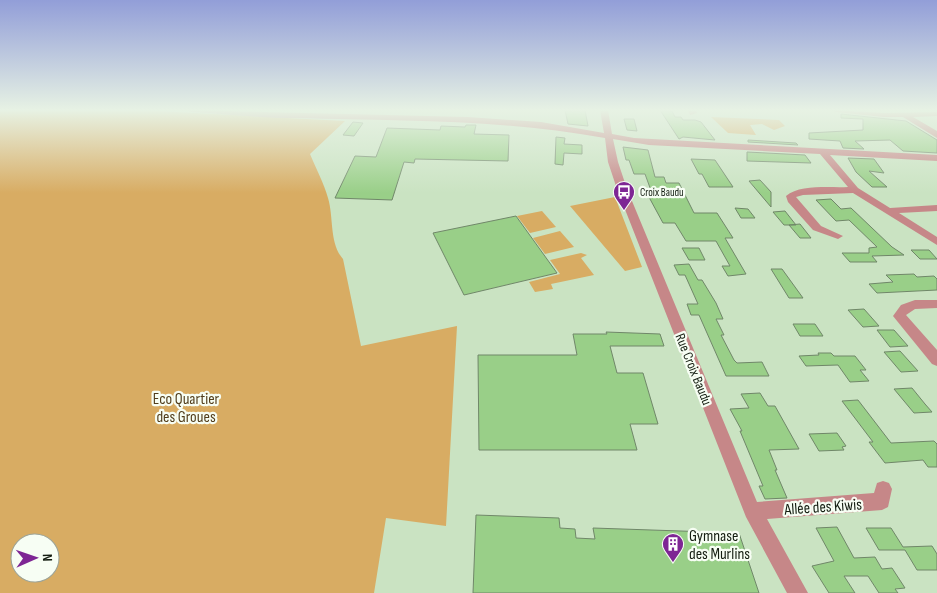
<svg xmlns="http://www.w3.org/2000/svg" width="937" height="593" font-family="'Sofia Sans Condensed',sans-serif">
	<rect width="100%" height="100%" fill="#cae3c2"/>
	<path fill="#d8ac63" fill-rule="evenodd" d="M0,110h139l206,11 -35,33c6,15 14,29 18,44 6,20 1,45 15,61l18,87 96,-20 -11,200 -60,-8 -12,75h-374zM20,543h30v30h-30z
		M711,117l68,3 6,6 -11,4 -12,-6 -12,1 6,10 -28,-2z
		M615,197l27,70 -17,4 -55,-65z
		M542,211l14,16 -26,6 -13,-17z
		M560,231l14,16 -29,7 -12,-16z
		M581,253l6,2 -6,3 13,17 -43,9 2,5 -18,3 -6,-10 31,-8 -10,-14z"/>
	<path fill="#99cf88" stroke="#708769" d="M565,110h20l3,16 -20,-2z
		M660,110l12,1 3,6h6l2,3h12l6,2 14,18 -32,-3 -4,2z
		M841,114l65,7 31,19v13l-34,-2 -13,-11 -35,1 9,8 -21,-1 -3,-7 -31,-2v-6l54,-3v-11l-22,-1z
		M624,119h10l3,12 -10,-1z
		M353,122l10,1 -9,13 -11,-1z
		M466,125h10l-2,9 35,1 -1,26 -93,-2 -1,4 -10,-1 -12,38 -57,-2 20,-42 21,1 11,-29 53,2 1,-4 24,1z
		M556,137l9,1 -1,6 18,1v9l-18,-1 -1,12 -8,-1z
		M748,140l48,3 2,2 -50,-3z
		M623,147l25,3 7,27h9l2,6h13l15,30h23l16,25h-8l21,36 -18,2 -6,-10h8l-14,-25h-30l-11,-18h-12l-13,-24v-3h3l-8,-22h-11l-5,-14h-3z
		M747,152l58,3 6,8 -64,-2z
		M848,158l26,1 10,14 -15,-2 18,16h-15l-16,-15z
		M691,159l24,1 18,27h-24l-7,-13h-3z
		M760,180l11,12v15l-22,-26z
		M831,199l10,10 10,-1 41,39 12,8 -32,1 5,6h-27l-8,-9h27v-5l8,-1 -28,-27 -13,1 -20,-21z
		M735,208l13,1 7,9h-14z
		M785,211l11,14h-12l-11,-13z
		M516,216l41,57 -93,22 -31,-62z
		M800,224l11,14h-11l-11,-13z
		M682,248h17l6,12h-16z
		M911,250h18l8,9h-17z
		M689,264l9,16h4l14,23 7,16h-7l8,16h-3l13,25 3,3 25,-1 7,14h-43l-27,-61h-8l-4,-11h11l-13,-29h-6l-5,-10z
		M771,269h11l21,29h-14z
		M914,274l3,3 17,-1 3,3v11l-60,3 -8,-9 24,-2 -7,-7z
		M864,309l15,17 -16,1 -15,-17z
		M793,324h22l8,12h-23z
		M877,330h17l14,16 -18,1z
		M606,332l54,2 4,12h-54l7,27h26l15,51h-28l7,26h-158l-1,-95h99l-4,-21h34z
		M900,351l18,20 -17,1 -17,-20z
		M818,353h13l3,3h21l11,14h-6l9,11 -19,1 -12,-17 -32,1 -7,-10 20,-1z
		M912,388l13,16 7,8 -18,1 -20,-24z
		M760,393l8,13h7l24,43 -30,1 8,20h-2l12,28 -22,1 -6,-13h4l-23,-55h2l-12,-22 19,-1 -8,-14z
		M858,400l33,43 43,-2 3,3v23h-9l-5,-7 -38,3 -16,-21h4l-31,-41z
		M837,433l9,13 -4,1 2,3 -25,1 -10,-17z
		M476,515l83,3 1,10 15,1 1,9 19,1 -2,-11 146,5 20,60h-286z
		M837,527l17,31 21,-1 7,12 10,-1 13,20 -10,1 3,4h-19l-11,-17h-24l11,17h-26l-17,-27 22,-5 -18,-33z
		M866,528h25l12,19 29,-1 5,8v16h-20l-12,-20h-26z"/>
	<g fill="none" stroke-linecap="round" stroke-linejoin="round">
		<path fill="#c68788" fill-rule="evenodd" d="M187,110l281,7 73,5 63,11 -4,-23h8l4,24 22,4 303,17v6l-107,-6 28,33 32,20 47,-3v6l-38,2 38,24v8l-84,-52 -50,2 -7,2 25,29 22,10 -5,3 -25,-9 -25,-28 -2,-6c14,-12 44,-8 62,-9l-28,-33 -171,-9 -36,-6 5,23 9,27 130,313 117,-9 3,-10 6,-2 6,2 3,6 -4,18 -6,3 -115,9 41,74h-21l-41,-76 -129,-328 -9,-27 -3,-24c-105,-19 -202,-17 -308,-20 -35,0 -71,-4 -106,-6z
			M688,110h8l1,3 -7,2z
			M832,110l52,3 53,-1v4l-24,1 24,14v7l-34,-21h-19l-48,-5z
			M915,300h22v8l-22,1 -9,6 31,35v16l-5,-2 -39,-48 8,-11z"/>
	</g>
	<linearGradient id="sky" x2="0" y2="1"><stop stop-color="#929ed8"/><stop offset="0.57" stop-color="#e7f2e4"/><stop offset="1" stop-color="#e7f2e4" stop-opacity="0"/></linearGradient>
	<rect width="937" height="193" fill="url(#sky)"/>
	<defs>
		<g id="bus-pin" transform="scale(1.125)"><path d="M0 17L-7.5 6A9.5 9.5 0 1 1 7.5 6Z" fill="#7e2694" stroke="#f7fef4"/><path d="M-5-6H5V4H4V6H2V4H-2V6H-4V4H-5ZM-3.5-4V0h7V-4ZM-3.5 1.2v1.5H-2V1.2ZM2 1.2v1.5H3.5V1.2Z" fill="#fff"/></g>
		<g id="building-pin" transform="scale(1.125)"><path d="M0 17L-7.5 6A9.5 9.5 0 1 1 7.5 6Z" fill="#7e2694" stroke="#f7fef4"/><path d="M-4-6H4V6H1V3H-1V6H-4ZM-2.5-4.3h1.7v1.8h-1.7ZM.8-4.3h1.7v1.8H.8ZM-2.5-1h1.7V.8h-1.7ZM.8-1h1.7V.8H.8Z" fill="#fff"/></g>
	</defs>
	<g fill-rule="evenodd">
		<use href="#bus-pin" x="624" y="192"/>
		<use href="#building-pin" x="673" y="544"/>
	</g>
	<g text-anchor="middle" stroke-width="4.5" stroke-linejoin="round" paint-order="stroke">
		<g font-size="11" fill="#141d11" stroke="#f7fef4" text-anchor="start">
			<text x="640" y="196">Croix Baudu</text>
		</g>
		<g font-size="14" fill="#141d11" stroke="#f7fef4">
			<text transform="translate(694 369) rotate(68)" y="5">Rue Croix Baudu</text>
		</g>
		<g font-size="16" fill="#513d1b" stroke="#f7fef4">
			<text x="186" y="404">Eco Quartier<tspan x="186" dy="18">des Groues</tspan></text>
		</g>
		<g font-size="16" fill="#141d11" stroke="#f7fef4">
			<text transform="translate(823 506) rotate(-4)" y="6">Allée des Kiwis</text>
		</g>
		<g font-size="16" fill="#141d11" stroke="#f7fef4" text-anchor="start">
			<text x="689" y="541">Gymnase<tspan x="689" dy="18">des Murlins</tspan></text>
		</g>
	</g>
	<g transform="translate(35 558) rotate(88)"><circle r="24" fill="#f7fef4" stroke="#9ca499"/>
	<path d="M0-4L9 19L0 12L-9 19Z" fill="#7e2694"/>
	<text y="-8" font-size="14" font-weight="bold" text-anchor="middle" fill="#141d11">N</text>
	</g>
</svg>
